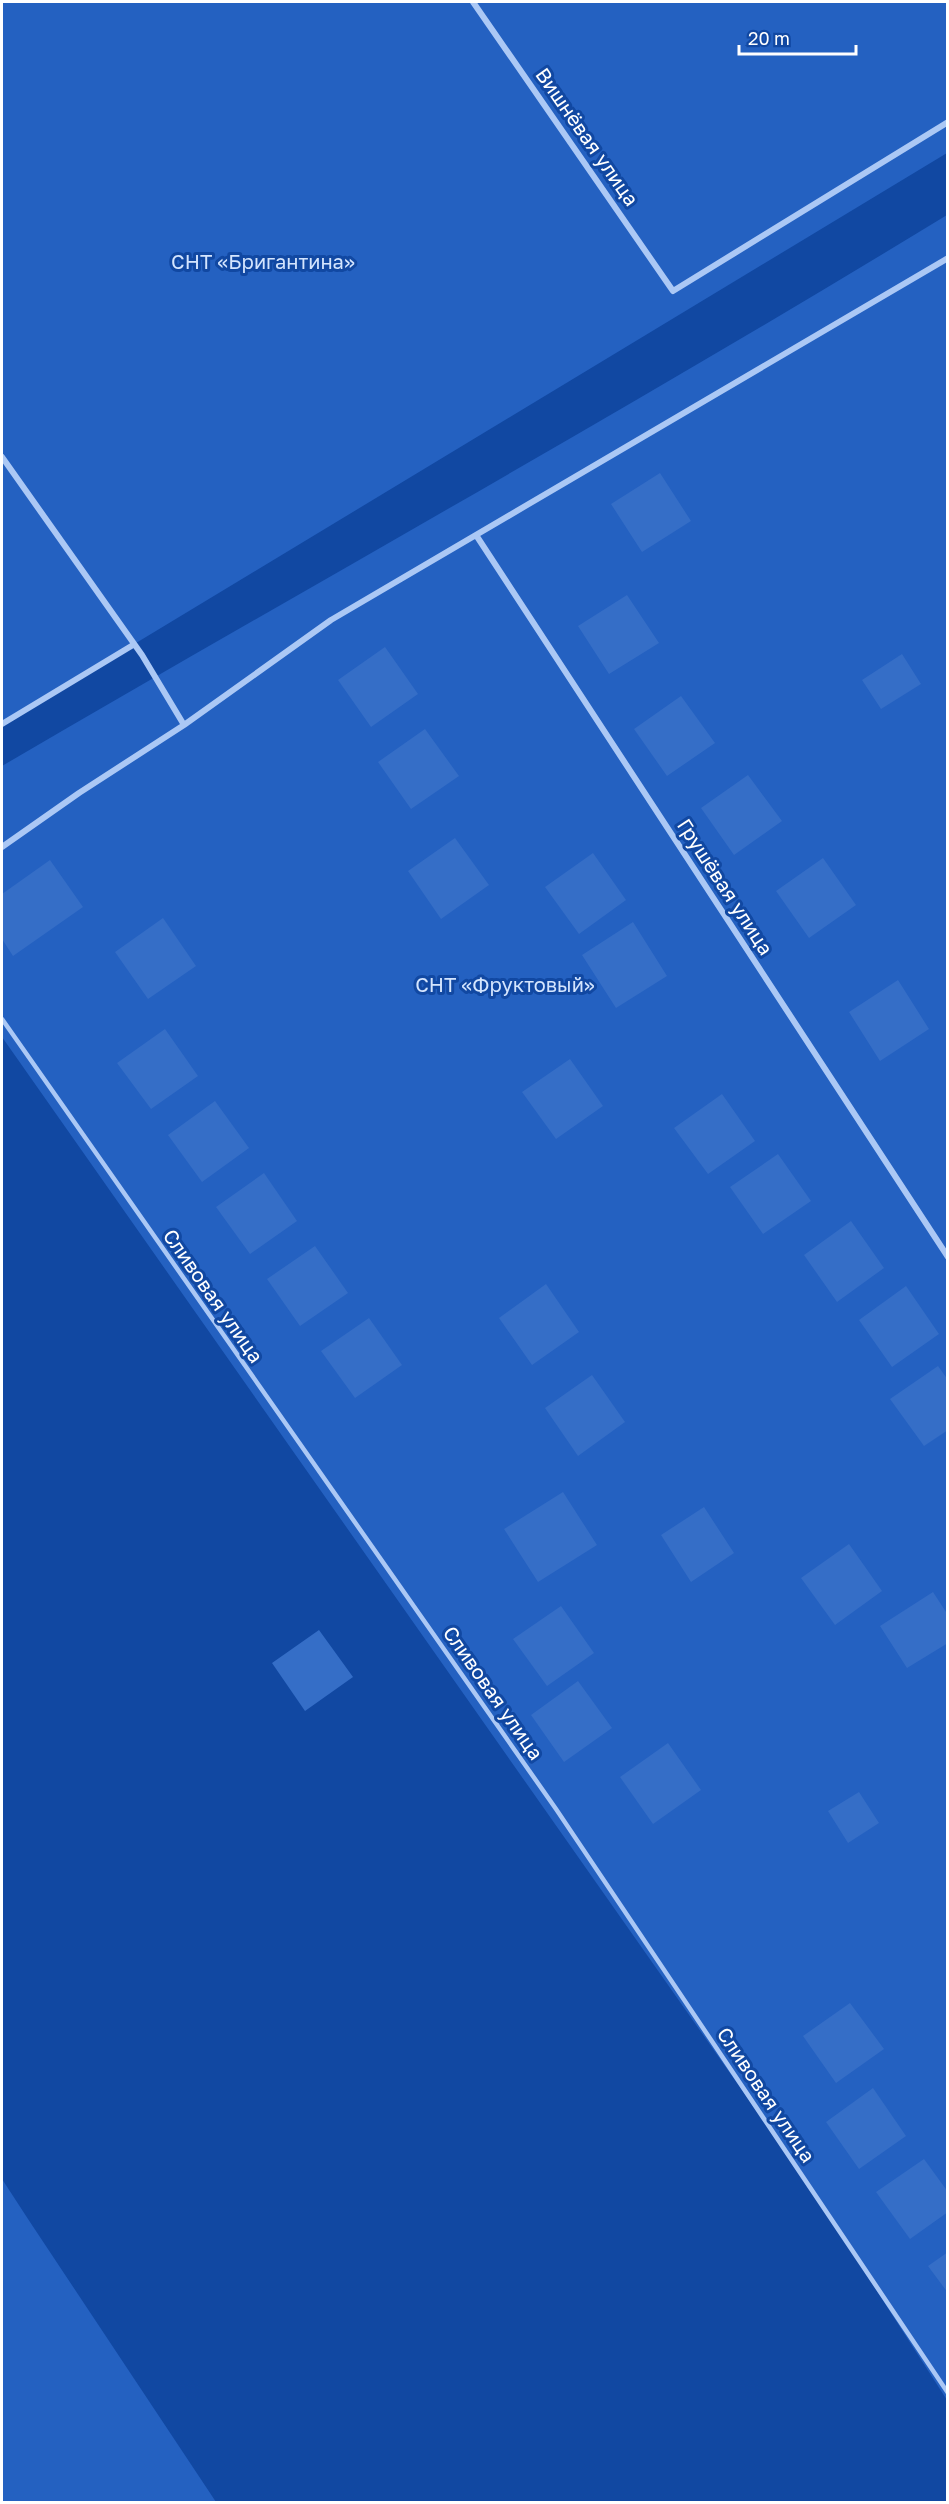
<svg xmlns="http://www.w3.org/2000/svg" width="949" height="2504" font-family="'Golos Text',sans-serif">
	<rect width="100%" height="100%" fill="#1148a2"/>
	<path fill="#2461c1" d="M2,2h945v151l-945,571z
		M947,215v2185l-137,-213 -808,-1150v-271c315,-184 634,-361 945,-551z
		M2,2179l26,40 188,283h-214z"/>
	<path fill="#356ec7" d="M660,473l31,48 -49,31 -31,-48z
		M627,595l32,48 -50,31 -31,-48z
		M385,647l33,47 -47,33 -33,-47z
		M902,654l19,30 -40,25 -19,-29z
		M681,696l34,47 -48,33 -33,-47z
		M425,729l34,47 -48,33 -33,-47z
		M748,775l34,46 -48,34 -33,-47z
		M455,838l34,47 -48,34 -33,-48z
		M593,853l33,47 -47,34 -34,-47z
		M823,858l33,47 -47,33 -33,-47z
		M50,860l33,47 -70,49 -11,-17v-45z
		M163,918l33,48 -48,33 -33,-47z
		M633,922l34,54 -51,32 -34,-53z
		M898,980l31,49 -49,32 -31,-49z
		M165,1029l33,47 -47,33 -34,-46z
		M570,1059l33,47 -47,33 -34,-47z
		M722,1094l33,47 -47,33 -34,-46z
		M215,1101l34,47 -47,34 -34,-47z
		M778,1154l33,47 -48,33 -33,-47z
		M264,1173l33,48 -47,33 -34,-47z
		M851,1221l33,47 -47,34 -33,-47z
		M315,1246l33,47 -48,33 -33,-47z
		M546,1284l33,48 -47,33 -33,-47z
		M906,1286l33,48 -47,33 -33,-47z
		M369,1318l33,47 -47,33 -34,-47z
		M938,1366l10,14v50l-24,16 -34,-47z
		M592,1375l33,47 -47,34 -33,-48z
		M563,1492l34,53 -59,37 -34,-53z
		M704,1507l30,46 -43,29 -30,-47z
		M849,1544l33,47 -47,34 -34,-47z
		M933,1592l15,23v28l-41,25 -27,-42z
		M561,1606l33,47 -47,33 -34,-47z
		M319,1630l34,47 -48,34 -33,-48z
		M578,1681l34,47 -48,34 -33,-47z
		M668,1743l33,47 -48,34 -33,-47z
		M859,1792l20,31 -31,20 -20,-32z
		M850,2003l34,46 -48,34 -33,-47z
		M873,2088l33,48 -47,33 -33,-47z
		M924,2159l24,33v20l-38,27 -34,-47z
		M948,2252v41l-20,-27z"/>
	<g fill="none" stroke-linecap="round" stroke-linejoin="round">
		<path stroke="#abc8f5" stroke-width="4.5" d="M2,1019l554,790 392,584"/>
		<path stroke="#abc8f5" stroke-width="6" d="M473,2l200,289 275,-169
			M2,457l140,198 42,70
			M476,535l472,722
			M2,724l131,-79
			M2,847l77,-54 105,-68 147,-105 617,-362"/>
	</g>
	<g text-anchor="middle" stroke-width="6" stroke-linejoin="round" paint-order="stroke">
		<g font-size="20" fill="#fff" stroke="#1148a2">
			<text transform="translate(587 137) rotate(55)" y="7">Вишнёвая улица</text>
			<text transform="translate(725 887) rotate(57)" y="7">Грушёвая улица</text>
			<text transform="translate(213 1296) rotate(55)" y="7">Сливовая улица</text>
			<text transform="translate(493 1693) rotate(55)" y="7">Сливовая улица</text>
			<text transform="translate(766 2095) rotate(56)" y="7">Сливовая улица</text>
		</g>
		<g font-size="20" fill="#d4e5fe" stroke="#1148a2">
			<text x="263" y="269">СНТ «Бригантина»</text>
			<text x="505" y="992">СНТ «Фруктовый»</text>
		</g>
	</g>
	<rect width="949" height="2504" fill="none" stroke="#ffffff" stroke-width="6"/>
	<path d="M739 45v9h117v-9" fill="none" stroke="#ffffff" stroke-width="3"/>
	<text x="748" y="45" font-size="18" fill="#ffffff" stroke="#1148a2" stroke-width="4.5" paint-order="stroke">20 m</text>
</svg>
